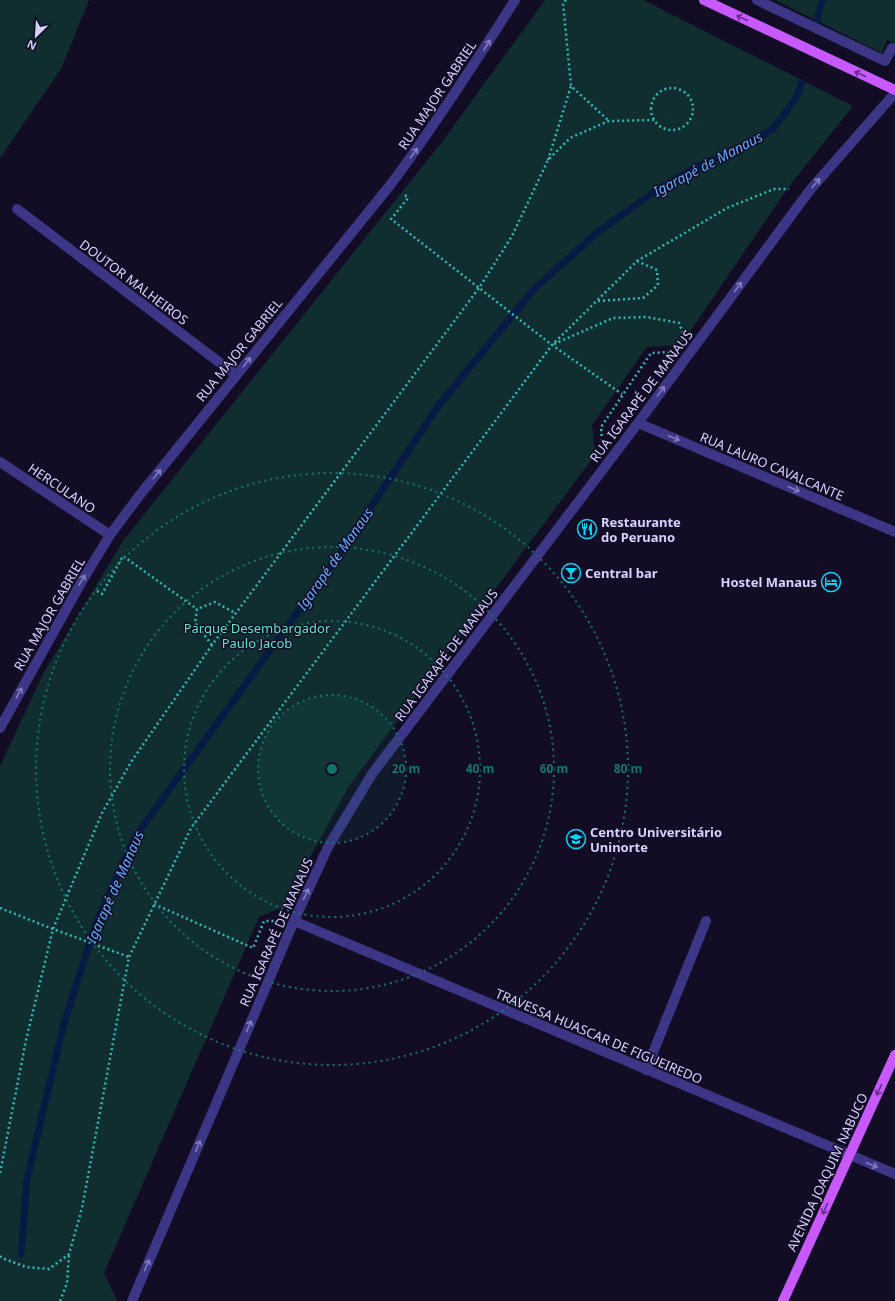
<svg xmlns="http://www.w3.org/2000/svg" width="895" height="1301" font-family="'Noto Sans',sans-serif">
	<rect width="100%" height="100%" fill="#120d25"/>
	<path fill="#102e2f" d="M0,0h89l-28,69 -61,89z
		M545,0h98l210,106 -66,83 -106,156 -34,2 -55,78 3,30 -246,331 -66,121 -24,10 -155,356 13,27v1h-117v-535l44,-94 79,-131 319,-399z
		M775,0h120v43l-8,-3 -5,13z"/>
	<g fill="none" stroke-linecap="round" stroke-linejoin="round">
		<path stroke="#071a43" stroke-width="7" d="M817,21l4,-18 2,-3
			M21,1254l6,-75 37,-156 32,-100 39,-86 203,-281 101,-151 95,-116 65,-58 58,-41 39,-23 47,-20 30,-18 23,-31 6,-16"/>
		<path stroke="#29bbb9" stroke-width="2.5" stroke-dasharray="2 3" stroke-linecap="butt" d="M566,0l-3,3 8,83
			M651 109a21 21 0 1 1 42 0a21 21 0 1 1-42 0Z
			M548,160l23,-74 38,35
			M405,195l3,3 -17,21 161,126 70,49
			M598,301l45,-3 15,-13 -1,-15 -20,-9
			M554,344l59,-26 34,-1 32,6 4,10
			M602,441l-1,-14 50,-74 18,-1
			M97,591l5,3 21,-38 74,53
			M212,645l-17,-22 2,-14 18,-7 20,11
			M154,904l99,44 11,-27h11
			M0,908l53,21 76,28
			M0,1173l26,-133 27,-111 49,-116 29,-51 81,-117 267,-357 33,-52 36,-76 22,-22 39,-17 45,-1
			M0,1256l2,2 24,9 23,2 20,-15 13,-46 47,-251 62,-129 361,-483 85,-84 90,-53 47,-19h15
			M60,1301l7,-18 2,-28"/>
		<path stroke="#3d3686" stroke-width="10" d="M757,0l128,61 7,-13 3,1
			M17,209l219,166
			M638,423l257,109
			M0,462l110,73
			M0,728l82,-147 28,-46 29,-39 252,-312c44,-59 84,-121 124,-184
			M294,921l601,253
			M646,1070l60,-149
			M132,1301l162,-380 34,-74 44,-73 266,-351 172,-233 85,-97"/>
		<path stroke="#c858ff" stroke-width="10" d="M704,0l191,90
			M783,1301l112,-246"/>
	</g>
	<defs><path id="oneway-shaft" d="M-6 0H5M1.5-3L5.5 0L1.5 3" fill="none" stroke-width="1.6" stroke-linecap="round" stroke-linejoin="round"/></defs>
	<g stroke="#642f87">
		<use href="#oneway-shaft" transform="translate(742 18) rotate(-155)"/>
		<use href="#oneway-shaft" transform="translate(860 74) rotate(-155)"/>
		<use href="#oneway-shaft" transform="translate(879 1090) rotate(115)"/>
		<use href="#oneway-shaft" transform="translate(825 1209) rotate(115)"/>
	</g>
	<g stroke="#837cbc">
		<use href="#oneway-shaft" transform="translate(487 45) rotate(-58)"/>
		<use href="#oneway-shaft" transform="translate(414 153) rotate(-53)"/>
		<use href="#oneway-shaft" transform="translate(816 183) rotate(-49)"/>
		<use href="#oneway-shaft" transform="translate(738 287) rotate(-53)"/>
		<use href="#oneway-shaft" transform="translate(247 362) rotate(-51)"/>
		<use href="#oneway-shaft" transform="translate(661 391) rotate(-54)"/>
		<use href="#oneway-shaft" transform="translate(674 438) rotate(23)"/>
		<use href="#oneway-shaft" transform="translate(157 474) rotate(-51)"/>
		<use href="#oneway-shaft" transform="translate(794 489) rotate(23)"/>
		<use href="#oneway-shaft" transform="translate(82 580) rotate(-59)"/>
		<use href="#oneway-shaft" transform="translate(19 693) rotate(-61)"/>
		<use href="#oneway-shaft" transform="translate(306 894) rotate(-65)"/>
		<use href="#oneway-shaft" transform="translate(249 1026) rotate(-67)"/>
		<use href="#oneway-shaft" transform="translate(198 1146) rotate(-67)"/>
		<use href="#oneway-shaft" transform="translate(872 1165) rotate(23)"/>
		<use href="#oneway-shaft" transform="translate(147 1265) rotate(-67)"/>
	</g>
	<circle cx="332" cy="769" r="74" fill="#0f766e" fill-opacity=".12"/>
	<g fill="none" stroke="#0f766e" stroke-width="2" stroke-dasharray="2 4">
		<circle cx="332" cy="769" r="74"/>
		<circle cx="332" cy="769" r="148"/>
		<circle cx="332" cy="769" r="222"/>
		<circle cx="332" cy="769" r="296"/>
	</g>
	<defs>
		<g id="restaurant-ring" transform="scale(1)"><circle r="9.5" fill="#120d25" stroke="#00d7fc" stroke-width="1.5"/><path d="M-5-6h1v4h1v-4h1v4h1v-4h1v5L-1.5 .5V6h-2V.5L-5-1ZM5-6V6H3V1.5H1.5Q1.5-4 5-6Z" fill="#00d7fc"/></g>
		<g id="bar-ring" transform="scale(1)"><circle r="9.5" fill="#120d25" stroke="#00d7fc" stroke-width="1.5"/><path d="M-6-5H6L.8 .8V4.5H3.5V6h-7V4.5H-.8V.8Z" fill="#00d7fc"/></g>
		<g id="hotel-ring" transform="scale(1)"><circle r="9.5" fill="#120d25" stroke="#00d7fc" stroke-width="1.5"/><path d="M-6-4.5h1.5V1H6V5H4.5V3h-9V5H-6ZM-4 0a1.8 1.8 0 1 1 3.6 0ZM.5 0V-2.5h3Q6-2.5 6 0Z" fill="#00d7fc"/></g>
		<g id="university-ring" transform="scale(1)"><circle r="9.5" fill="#120d25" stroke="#00d7fc" stroke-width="1.5"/><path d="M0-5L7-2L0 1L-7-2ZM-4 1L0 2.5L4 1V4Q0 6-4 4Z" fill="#00d7fc"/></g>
	</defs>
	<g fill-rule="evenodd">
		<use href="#restaurant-ring" x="587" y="529"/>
		<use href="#bar-ring" x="571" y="573"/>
		<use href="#hotel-ring" x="831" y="582"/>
		<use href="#university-ring" x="576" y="839"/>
	</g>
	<g text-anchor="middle" stroke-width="3" stroke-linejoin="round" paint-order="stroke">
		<g font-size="13" fill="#d8d1ff" stroke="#120d25">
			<text transform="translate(437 95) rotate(-56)" y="5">RUA MAJOR GABRIEL</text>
			<text transform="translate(134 282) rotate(37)" y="5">DOUTOR MALHEIROS</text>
			<text transform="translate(239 350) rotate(-51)" y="5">RUA MAJOR GABRIEL</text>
			<text transform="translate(641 396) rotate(-53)" y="5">RUA IGARAPÉ DE MANAUS</text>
			<text transform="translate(772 466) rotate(23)" y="5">RUA LAURO CAVALCANTE</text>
			<text transform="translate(62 488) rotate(34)" y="5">HERCULANO</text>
			<text transform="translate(49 614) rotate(-60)" y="5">RUA MAJOR GABRIEL</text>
			<text transform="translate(446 655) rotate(-53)" y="5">RUA IGARAPÉ DE MANAUS</text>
			<text transform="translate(276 932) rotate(-66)" y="5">RUA IGARAPÉ DE MANAUS</text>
			<text transform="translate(599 1036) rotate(23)" y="5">TRAVESSA HUASCAR DE FIGUEIREDO</text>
			<text transform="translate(827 1172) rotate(-65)" y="5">AVENIDA JOAQUIM NABUCO</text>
		</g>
		<g font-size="13" font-weight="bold" fill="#d8d1ff" stroke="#120d25" text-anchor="start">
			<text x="601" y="527">Restaurante<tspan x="601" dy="15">do Peruano</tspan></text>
			<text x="585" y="578">Central bar</text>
			<text x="817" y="587" text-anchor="end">Hostel Manaus</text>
			<text x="590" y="837">Centro Universitário<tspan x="590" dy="15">Uninorte</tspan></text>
		</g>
		<g font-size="13" fill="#57e5c8" stroke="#120d25">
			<text x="257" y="633">Parque Desembargador<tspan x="257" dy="15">Paulo Jacob</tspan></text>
		</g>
		<g font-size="14" font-style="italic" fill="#5fadff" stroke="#120d25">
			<text transform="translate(708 164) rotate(-28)" y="5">Igarapé de Manaus</text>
			<text transform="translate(335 559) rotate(-55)" y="5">Igarapé de Manaus</text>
			<text transform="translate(115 887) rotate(-66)" y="5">Igarapé de Manaus</text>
		</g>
	</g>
	<circle cx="332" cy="769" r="6" fill="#0f766e" stroke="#120d25" stroke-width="2"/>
	<g font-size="12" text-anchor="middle" font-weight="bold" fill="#0f766e" stroke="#120d25" stroke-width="3" stroke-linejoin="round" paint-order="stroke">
		<text x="406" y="773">20 m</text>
		<text x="480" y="773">40 m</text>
		<text x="554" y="773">60 m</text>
		<text x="628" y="773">80 m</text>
	</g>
	<g transform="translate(36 36) rotate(205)" stroke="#120d25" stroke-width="3" paint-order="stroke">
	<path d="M0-3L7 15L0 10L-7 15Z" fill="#d8d1ff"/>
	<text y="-6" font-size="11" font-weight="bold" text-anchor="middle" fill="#d8d1ff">N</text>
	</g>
</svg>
